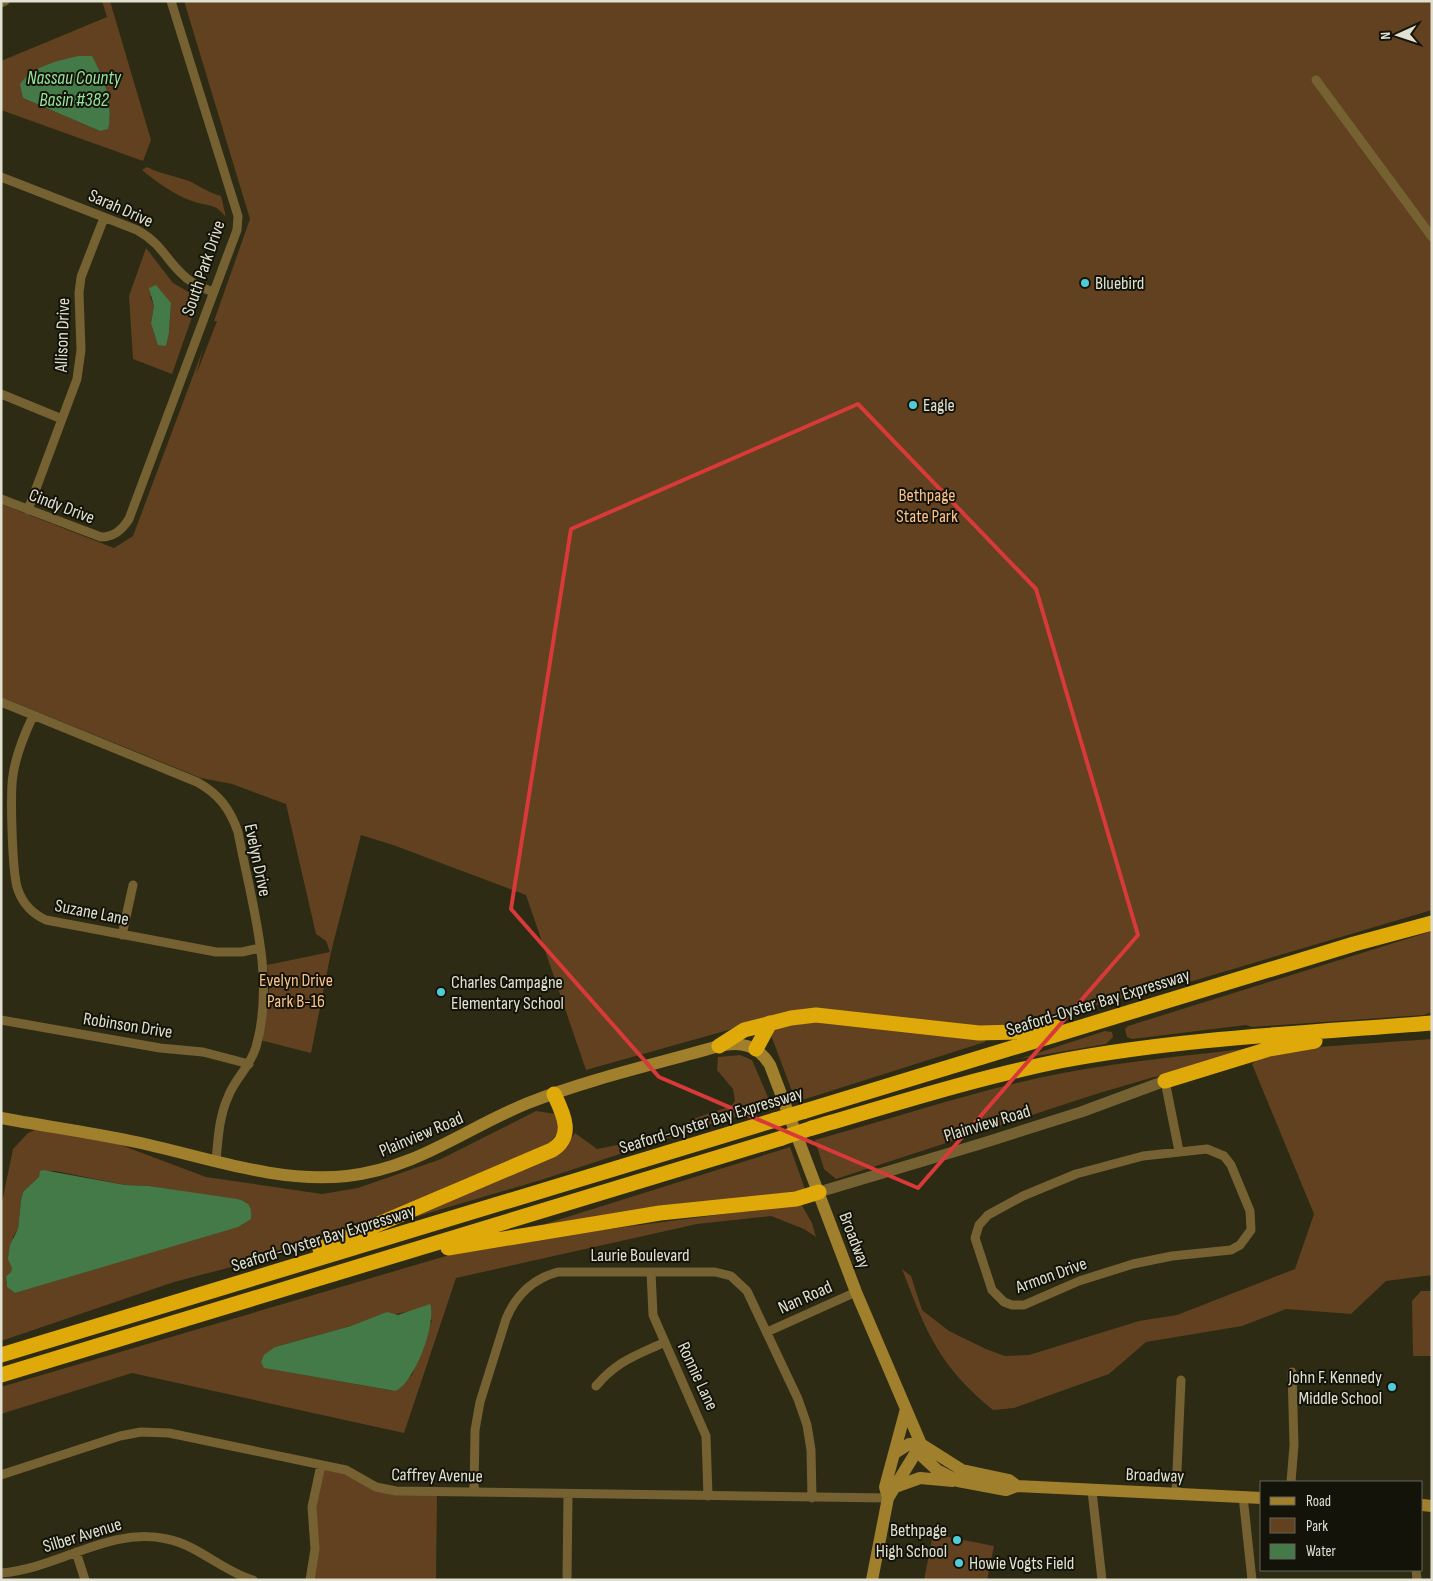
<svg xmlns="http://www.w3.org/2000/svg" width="1433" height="1581" font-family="'Sofia Sans Condensed',sans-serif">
	<rect width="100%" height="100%" fill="#2d2b13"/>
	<path fill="#61411f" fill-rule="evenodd" d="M102,1h8l41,139 -8,21 -142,-51v-49l106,-44zM100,71l10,38v11l-10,11 -77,-33z
		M184,1h1248v909l-246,73 -43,9 -118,33 -34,4 -163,-20 -28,1 -214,60 -60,-175 -133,-50 -32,-10 -30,117 -20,101 -51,-13 10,-56 -3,-19 63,-13 -4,-11 -10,-7 -30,-130 -54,-20 -31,-6 -200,-81v-193l113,44 19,-12 70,-187 -7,26 21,-54h-3l36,-102z
		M147,167c14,7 28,9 42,14 11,5 20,12 32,15l5,21c-12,-15 -18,-10 -34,-16 -17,-6 -36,-19 -50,-31z
		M146,248l27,35 21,12 4,5 -26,74 -39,-15 -4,-63zM150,296l21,7 -2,29 -18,-9 3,-17z
		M1432,931v81l-8,3 -172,12 -6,-2 -114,14 -5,-2 -2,-8 3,-3z
		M820,1021l166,18 -1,3 -189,60 -25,-67 -1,-7z
		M1105,1031l7,1 1,5 -7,7 -87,15z
		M1432,1039v236l-46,6 -35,33 -65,-5 -44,17 -96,16 -37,32 -95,34 -21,2c-54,-44 -67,-78 -91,-141l9,7 11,34 27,21 37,18 19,7 24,-1 110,-34 38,-6 118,-46 19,-55 -62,-150 6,-5 60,-12z
		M1255,1048l-83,27 -18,2 -58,17 -260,85 -12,-10 -9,-29c82,-23 164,-51 248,-67 64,-12 128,-18 192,-25z
		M740,1055l12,5 21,49 -44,9 -188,62 -136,40 159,-71 11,-16 22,16 61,-12 38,-19 35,-12 4,-5 -2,-12 -16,-19 1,-13z
		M536,1111l20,3c6,14 1,21 -9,31l-92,38 -72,35 -64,26 -145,38 -173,59v-134l12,-58 15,-16 7,-3 75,11 96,36 116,17 36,-6 83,-29zM40,1171h15l70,14 24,1 98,16 -4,22 -228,69 -8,-6 -1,-11 5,-4 1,-4 1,-31 5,-8 3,-29 2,-8 17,-15z
		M790,1147l16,45 -260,34 -1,-2z
		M801,1204l11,19 4,14 -12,-8 -33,-13 -74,8 -241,54 -52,155 -272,-60 -131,41v-27l479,-141zM412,1311l20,9 -20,55 -18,16 -129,-23 10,-21 116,-32z
		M1421,1291h11v65h-19l-1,-55z
		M321,1465l25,5 30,17 61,5 -1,88h-126l2,-60z
		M933,1534l61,12 -7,34h-63z"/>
	<path fill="#447a48" d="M78,56h14c12,22 22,48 16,73l-8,2 -77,-33 -3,-14c13,-18 37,-23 58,-28z
		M156,285l15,18 -2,29 -3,14 -8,-1 -7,-22 3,-17 -5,-18z
		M43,1170l82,15 24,1 88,13c12,3 15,7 14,20l-13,8 -223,66 -8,-6 -1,-11 5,-4 1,-4 -4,-9 2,-14 8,-16 3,-29 2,-8 16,-15 1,-6z
		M430,1304c7,19 -16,80 -35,87l-131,-23 -3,-6 3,-7 11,-8 76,-21 36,-14 11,3z"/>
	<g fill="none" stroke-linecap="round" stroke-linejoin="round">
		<path stroke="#756132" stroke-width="9" d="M1,3l4,-2
			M1316,80l116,157
			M1,177l136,53c25,14 27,27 45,44 8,9 20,14 31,18
			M1,394l61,25
			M1,499l100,38c13,0 21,-7 28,-18l108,-289 1,-14 -67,-215
			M28,510l49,-131 4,-29 -2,-57 2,-16 23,-59
			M1,702l196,80c22,12 33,27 41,50 13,70 38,145 18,215 -7,22 -21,31 -28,50 -9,20 -10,42 -12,64
			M33,716c-9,19 -17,38 -20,59 -3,17 -1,100 5,115 5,14 15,24 28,30l170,32h26l18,-4
			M122,935l11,-50
			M1,1020l159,28 43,4 46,12
			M1165,1081l14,70
			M1207,1149l17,7 7,9 19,46 1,19 -11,15 -9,5 -59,6 -39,8 -54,17 -55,24h-12l-8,-3 -12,-12 -17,-52 4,-13 9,-10 35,-19 53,-22 67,-18z
			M651,1272l2,43 53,121 2,60
			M767,1332l89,-40
			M596,1386c21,-25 39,-30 69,-44
			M1,1475l119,-39 21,-4 28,1 177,37 30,17 20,4 492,7
			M1291,1482l3,-37 -2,-73
			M1092,1491l10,89
			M474,1492l1,-62 5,-28 26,-83c10,-24 26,-40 52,-47h157l16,4 16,15 51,108 9,26 4,25 1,48
			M1176,1493l5,-113
			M1243,1496l9,84
			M76,1552l9,28
			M1416,1570l1,10
			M1,1573c57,-4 108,-47 166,-34 31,6 55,32 86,41
			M310,1580l5,-31 -3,-42 9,-42
			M567,1580l1,-86"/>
		<path stroke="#756132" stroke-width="11" d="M819,1192l161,-48 101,-32 84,-31"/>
		<path stroke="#a07f2d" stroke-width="12" d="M1,1118c43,8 87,14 130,23 70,14 144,43 216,35 71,-8 117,-47 181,-73 61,-24 128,-39 191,-57 22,-5 39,-1 51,19l86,227 65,152 2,13 14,13 21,11 48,9 11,-4 245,12
			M895,1453l14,-9h12l41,26 47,10 8,6
			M895,1487l25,-9 33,3
			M888,1498l-3,-11 21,-78
			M1422,1505l10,1
			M872,1580l16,-82 33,-54"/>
		<path stroke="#dfaa09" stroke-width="15" d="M719,1046l25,-16 47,-12 25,-3 163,18 39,-1 38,-5
			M756,1049l14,-26
			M1165,1081l104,-32 46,-8
			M805,1111l549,-167 78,-21
			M812,1128c82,-24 164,-50 248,-67 122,-23 247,-28 372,-38
			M448,1248l212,-35 136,-14 23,-7
			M320,1249l232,-99c23,-14 11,-37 2,-56
			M1,1355l774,-235
			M1,1375l781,-237"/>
		<path stroke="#dfaa09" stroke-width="15" d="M775,1120l30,-9
			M782,1138l30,-10"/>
	</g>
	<path fill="none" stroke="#d73a39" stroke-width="4" stroke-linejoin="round" d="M858,404l178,185 102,346 -220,253 -259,-111 -148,-168 60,-380z"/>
	<g fill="#52cbd8" stroke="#141309" stroke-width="2">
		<circle cx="1085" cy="283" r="5"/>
		<circle cx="913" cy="405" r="5"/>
		<circle cx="441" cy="992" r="5"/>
		<circle cx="1392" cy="1387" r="5"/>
		<circle cx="957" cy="1540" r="5"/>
		<circle cx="959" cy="1563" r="5"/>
	</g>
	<g text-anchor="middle" stroke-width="4" stroke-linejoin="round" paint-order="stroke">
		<g font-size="18" fill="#e1e1d2" stroke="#141309">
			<text transform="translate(121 208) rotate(24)" y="6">Sarah Drive</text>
			<text transform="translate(203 268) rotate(-71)" y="6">South Park Drive</text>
			<text transform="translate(62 335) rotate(-88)" y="6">Allison Drive</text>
			<text transform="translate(62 506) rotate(21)" y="6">Cindy Drive</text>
			<text transform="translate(258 860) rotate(78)" y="6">Evelyn Drive</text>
			<text transform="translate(92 912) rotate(11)" y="6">Suzane Lane</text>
			<text transform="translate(1098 1002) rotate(-17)" y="6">Seaford-Oyster Bay Expressway</text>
			<text transform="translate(128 1025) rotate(9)" y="6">Robinson Drive</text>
			<text transform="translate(711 1120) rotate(-17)" y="6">Seaford-Oyster Bay Expressway</text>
			<text transform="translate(987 1123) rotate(-17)" y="6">Plainview Road</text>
			<text transform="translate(421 1134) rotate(-23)" y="6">Plainview Road</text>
			<text transform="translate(323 1238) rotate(-17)" y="6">Seaford-Oyster Bay Expressway</text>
			<text transform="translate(855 1240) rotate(69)" y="6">Broadway</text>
			<text x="640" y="1261">Laurie Boulevard</text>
			<text transform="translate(1051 1275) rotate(-20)" y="6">Armon Drive</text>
			<text transform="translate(805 1297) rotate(-24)" y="6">Nan Road</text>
			<text transform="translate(698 1376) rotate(65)" y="6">Ronnie Lane</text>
			<text transform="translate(437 1475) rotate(1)" y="6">Caffrey Avenue</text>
			<text transform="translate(1155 1475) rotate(2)" y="6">Broadway</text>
			<text transform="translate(82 1535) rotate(-17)" y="6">Silber Avenue</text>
		</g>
		<g font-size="18" fill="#e1e1d2" stroke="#141309" text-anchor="start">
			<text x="1095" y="289">Bluebird</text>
			<text x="923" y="411">Eagle</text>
			<text x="451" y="988">Charles Campagne<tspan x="451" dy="21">Elementary School</tspan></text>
			<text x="1382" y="1383" text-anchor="end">John F. Kennedy<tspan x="1382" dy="21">Middle School</tspan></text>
			<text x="947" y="1536" text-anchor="end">Bethpage<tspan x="947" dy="21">High School</tspan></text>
			<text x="969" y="1569">Howie Vogts Field</text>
		</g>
		<g font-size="18" fill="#fcc288" stroke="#141309">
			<text x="927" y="501">Bethpage<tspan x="927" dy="21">State Park</tspan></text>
			<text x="296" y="986">Evelyn Drive<tspan x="296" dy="21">Park B-16</tspan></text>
		</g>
		<g font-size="19" font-style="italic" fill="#96e39a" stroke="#141309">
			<text x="74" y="84">Nassau County<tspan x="74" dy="22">Basin #382</tspan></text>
		</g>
	</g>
	<rect width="1433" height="1581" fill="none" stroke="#e1e1d2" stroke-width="5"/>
	<rect x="1260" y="1481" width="162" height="90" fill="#141309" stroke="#666559"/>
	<rect x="1270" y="1497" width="25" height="8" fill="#a07f2d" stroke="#666559"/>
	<text x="1306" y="1506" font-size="15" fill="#e1e1d2">Road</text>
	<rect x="1270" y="1518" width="25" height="15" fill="#61411f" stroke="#666559"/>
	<text x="1306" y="1531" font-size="15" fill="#e1e1d2">Park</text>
	<rect x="1270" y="1544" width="25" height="15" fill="#447a48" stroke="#666559"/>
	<text x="1306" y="1556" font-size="15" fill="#e1e1d2">Water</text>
	<g transform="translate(1398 35) rotate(267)" stroke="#141309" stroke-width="4" paint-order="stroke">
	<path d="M0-4L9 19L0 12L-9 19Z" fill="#e1e1d2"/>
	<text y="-8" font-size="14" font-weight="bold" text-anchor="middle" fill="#e1e1d2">N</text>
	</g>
</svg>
